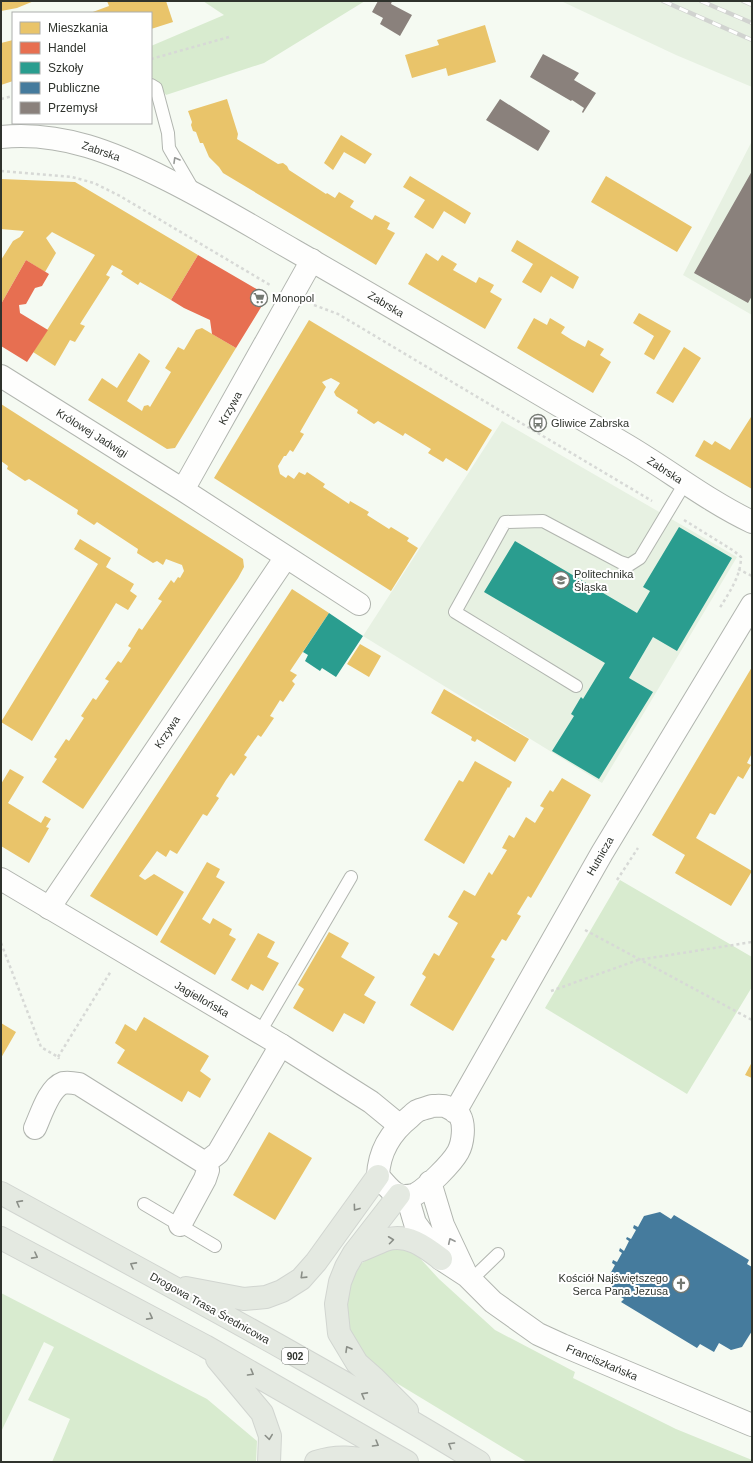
<svg xmlns="http://www.w3.org/2000/svg" width="753" height="1463" font-family="Arial,sans-serif">
	<rect width="100%" height="100%" fill="#f5faf2"/>
	<path fill="#e7f1e2" d="M561,1h191v86l-76,-32z
		M752,141v174l-69,-40z
		M502,421l235,136 -135,226 -239,-147z"/>
	<path fill="#d8ebcf" d="M203,1h162l-101,62 -98,32 -15,-19v-30l73,-31z
		M620,880l132,77v30l-65,107 -142,-86z
		M401,1248l16,7 22,24 56,51 80,42 -2,6 103,51 76,31v2h-225l-152,-92 -17,-18 -12,-35 2,-30 13,-23 17,-13z
		M1,1293l206,106 50,42 -1,21h-204l18,-43 -42,-19 26,-53 -10,-5 -43,90z"/>
	<path fill="#e9c46a" d="M1,1h33l-17,7 -16,3z
		M107,1h59l7,21 -22,7v-16h-61l19,-7z
		M485,25l11,37 -48,14 -2,-8 -34,10 -7,-23 34,-10 -2,-5z
		M13,40v41l-12,4v-42z
		M227,99l11,35 -1,5 41,25 5,-1 4,3 2,4 37,24 1,-1 8,5 4,-6 15,9 -4,6 22,13 3,-5 15,8 -3,6 8,4 -19,32 -153,-92 -4,-6 -10,-10 -6,-14h-3l-4,-11 -3,-1 -2,-6 1,-3 -4,-11z
		M341,135l31,19 -7,10 -21,-12 -11,18 -9,-7z
		M410,176l61,37 -6,11 -21,-13 -11,18 -19,-12 11,-17 -22,-13z
		M606,176l86,51 -15,25 -86,-50z
		M1,179l74,3 123,73 -27,45 -31,-18 -2,3 -17,-11 2,-3 -11,-6 -6,10 4,2 -30,47 5,2 -10,16 -5,-2 -15,26 -22,-14 62,-97 -43,-23 -6,6 10,15 -11,19 -19,-12 -25,44v-44l12,-19 7,-4 4,-6 -23,-2z
		M517,240l62,37 -6,12 -22,-13 -10,17 -19,-11 11,-18 -22,-13z
		M426,253l12,8 4,-6 15,9 -4,6 23,13 3,-6 15,8 -4,7 12,7 -17,30 -77,-45z
		M639,313l32,18 -17,29 -10,-6 10,-18 -21,-13z
		M534,318l13,7 3,-7 15,9 -4,6 11,7 13,7 3,-7 16,9 -4,6 11,7 -18,31 -76,-45z
		M309,320l183,110 -25,41 -21,-13 -3,4 -15,-9 3,-4 -26,-16 -2,3 -25,-15 -4,3 -17,-11 1,-3 -22,-14 -2,-4 6,-9 -9,-5 -9,4 4,5 -26,45 4,2 -11,18 -3,-2 -4,6h-2l-6,10 2,8 6,4 2,-3 6,4 5,-7 6,3 2,-3 18,12 -2,3 14,9 12,8 1,-3 19,11 -2,3 22,14 2,-2 18,11 -2,3 11,7 -27,43 -177,-113z
		M202,328l34,20 -61,100 -8,1 -79,-49 14,-22 15,10 22,-35 11,8 -23,40 15,10 2,-5 4,-1 2,2 21,-35 -6,-4 13,-21 6,3 12,-20z
		M684,347l17,11 -28,45 -17,-10z
		M1,404l242,155 1,8 -6,11 -155,231 -41,-27 15,-23 -3,-2 12,-18 3,2 15,-23 -3,-2 12,-18 3,2 13,-19 -4,-2 13,-18 3,2 10,-15 -3,-2 11,-18 3,2 20,-29 -4,-2 13,-19 3,3 4,-6 2,1 4,-7 -2,-6 -16,-6 -3,6 -6,-4 -4,2 -16,-10 1,-4 -41,-27 -3,3 -17,-11 1,-4 -49,-31 -4,2 -18,-12 1,-3 -7,-5z
		M751,417l1,1v71l-57,-33 9,-16 8,5 3,-4 15,9z
		M80,539l31,19 -5,9 28,17 -4,7 7,5 -9,14 -12,-7 -84,138 -31,-19 97,-158 -24,-15z
		M292,589l37,24 -39,58 7,4 -5,6 3,3 -12,18 -3,-2 -10,16 4,2 -13,19 -3,-2 -14,20 3,2 -13,19 -3,-3 -5,7 -10,16 3,2 -12,18 -4,-2 -26,40 -7,-4 -4,7 -9,-6 -18,25 6,4 9,-6 30,18 -27,44 -67,-40z
		M360,644l21,12 -12,21 -22,-13z
		M752,667v86l-5,10 4,2 -8,14 -5,-3 -23,39 -5,-2 -14,25 56,33 -21,35 -56,-33 10,-18 -33,-20z
		M444,689l85,50 -14,23 -38,-23 -2,3 -4,-2 1,-3 -41,-24z
		M475,761l37,21 -3,6 -1,-1 -44,77 -40,-24 35,-60 4,2z
		M10,769l14,8 -16,26 33,20 4,-7 6,3 -5,8 3,1 -20,35 -28,-17v-62z
		M562,778l29,17 -60,103 -3,-2 -11,18 4,2 -15,25 -4,-2 -11,18 4,2 -42,72 -43,-26 16,-28 -4,-3 12,-21 5,3 19,-33 -10,-6 16,-27 11,6 14,-24 3,3 15,-25 -5,-2 7,-13 5,3 12,-21 9,6 9,-15 -4,-2 10,-16 3,2z
		M207,862l13,7 -4,8 9,5 -23,37 8,5 3,-6 19,11 -3,6 7,4 -21,36 -55,-33z
		M329,932l20,11 -8,14 34,20 -11,18 12,7 -12,22 -20,-11 -11,19 -40,-24 11,-19 -6,-4z
		M258,933l17,9 -8,15 12,6 -16,28 -12,-7 -3,6 -17,-10z
		M144,1017l65,39 -9,15 11,8 -11,19 -12,-7 -6,11 -65,-39 8,-13 -10,-7 9,-17 1,-2 11,7z
		M1,1023l15,9 -15,26z
		M752,1062v16l-7,-3z
		M269,1132l43,26 -37,62 -42,-25z"/>
	<path fill="#e76f51" d="M198,255l62,36 3,13 -27,44 -24,-14 -2,-14 -26,-12 -13,-8z
		M26,260l23,14 -7,12 -7,2 -9,16 -7,1 1,8 28,17 -21,32 -26,-16v-42z"/>
	<path fill="#2a9d8f" d="M679,527l53,31 -55,93 -24,-14 -24,41 24,14 -54,87 -47,-28 22,-35 -3,-2 10,-17 2,2 22,-36 -121,-71 31,-51 122,72 13,-22 -7,-4z
		M329,613l34,23 -27,41 -14,-9 -2,3 -15,-10 3,-6 -5,-3z"/>
	<path fill="#457b9d" d="M660,1212l11,7 3,-4 75,45 -2,4 5,3v64l-10,16 -11,3 -12,-7 -5,9 -14,-8 -3,4 -76,-46 3,-3 -12,-8 -3,-15 6,-11 -3,-2 1,-3 4,2 5,-9 -3,-2 1,-3 4,3 5,-10 -3,-2 1,-2 4,2 5,-9 -3,-2 1,-3 4,2 6,-11z"/>
	<path fill="#8a817c" d="M378,1h14l-1,3 21,11 -12,21 -20,-12 3,-6 -11,-6z
		M543,54l36,19 -5,7 22,13 -13,20 -1,-1 2,-4 -12,-8 -1,1 -41,-24z
		M500,99l50,32 -12,20 -52,-31z
		M752,171v125l-4,7 -54,-30z"/>
	<g fill="none" stroke-linecap="round" stroke-linejoin="round">
		<g stroke="#b1b5af" stroke-width="14">
			<path id="service" d="M151,85l5,3 12,45 1,15 25,43
				M576,686l-121,-74 50,-90 38,-1 77,41 9,3 11,-7 45,-75
				M260,1032l91,-155
				M144,1204l71,42
				M471,1280l27,-26"/>
		</g>
		<g stroke="#b1b5af" stroke-width="24">
			<path id="minor" d="M1,376l182,114 176,114
				M183,490l129,-230
				M49,908l237,-351
				M35,1128c6,-13 14,-40 28,-45 5,-1 11,0 16,1l126,79 3,7 -3,9 -25,46
				M205,1163l13,-10 63,-108"/>
		</g>
		<g stroke="#b1b5af" stroke-width="24">
			<path id="tertiary" d="M1,137c61,-6 114,16 167,43 44,22 85,47 127,71 112,64 222,130 333,195 42,25 80,55 124,76
				M1,879l280,166 90,57 28,23
				M432,1106c5,0 11,-1 15,1 4,2 10,5 13,9 5,9 3,27 -2,36 -6,11 -31,36 -42,42 -4,2 -10,2 -15,2 -9,-2 -17,-14 -23,-20 1,-25 13,-44 32,-59 2,-2 4,-4 7,-6 4,-2 10,-3 15,-5z
				M455,1112l147,-259 150,-248
				M430,1182l13,43 24,51
				M407,1196l8,27 26,36 26,17 26,26 45,32 24,11 190,80"/>
		</g>
		<g stroke="#d1d5d0" stroke-width="24">
			<path id="primary" d="M1,1193c160,88 322,174 478,269
				M399,1195l-45,58 -8,14 -6,15 -4,22 3,29 18,30 17,15 33,33
				M1,1238l204,108 202,116
				M356,1252c9,-3 19,-8 29,-12 22,-7 39,6 56,19
				M186,1288l58,11 22,-2 16,-6 19,-12 15,-17 62,-86
				M217,1359l45,54 8,23 -1,26
				M316,1462c21,-7 38,-5 59,0"/>
		</g>
		<path stroke="#d7d9d6" stroke-width="2.5" stroke-dasharray="3 3" stroke-linecap="butt" d="M151,59l78,-22
			M1,99l12,-3
			M1,171l71,6 22,6 26,13 150,89
			M314,305l24,9 314,187
			M684,520l50,31 7,6c0,19 -12,36 -22,52
			M738,569l14,7
			M617,880l21,-32
			M585,930l167,90
			M1,943l40,104 17,10 1,2
			M551,991l87,-31 114,-18
			M58,1057l53,-86"/>
		<use href="#service" stroke="#fefefd" stroke-width="12"/>
		<use href="#minor" stroke="#fefefd" stroke-width="22"/>
		<use href="#tertiary" stroke="#fefefd" stroke-width="22"/>
		<use href="#primary" stroke="#e4e9e1" stroke-width="22"/>
		<g stroke="#d1d3d0" stroke-width="4.5">
			<path id="rail" d="M663,1l89,39
				M701,1l51,22
				M743,1l9,4"/>
		</g>
		<use href="#rail" stroke="#fff" stroke-width="3" stroke-dasharray="9" stroke-linecap="butt"/>
	</g>
	<defs><path id="oneway-chevron" d="M-2-3.5L2.5 0L-2 3.5" fill="none" stroke-width="1.6" stroke-linecap="round" stroke-linejoin="round"/></defs>
	<g stroke="#969895">
		<use href="#oneway-chevron" transform="translate(176 160) rotate(-120)"/>
		<use href="#oneway-chevron" transform="translate(451 1241) rotate(-115)"/>
	</g>
	<g stroke="#8a8e87">
		<use href="#oneway-chevron" transform="translate(19 1203) rotate(-151)"/>
		<use href="#oneway-chevron" transform="translate(356 1208) rotate(126)"/>
		<use href="#oneway-chevron" transform="translate(391 1240) rotate(-7)"/>
		<use href="#oneway-chevron" transform="translate(35 1256) rotate(28)"/>
		<use href="#oneway-chevron" transform="translate(133 1265) rotate(-151)"/>
		<use href="#oneway-chevron" transform="translate(303 1276) rotate(136)"/>
		<use href="#oneway-chevron" transform="translate(150 1317) rotate(28)"/>
		<use href="#oneway-chevron" transform="translate(348 1349) rotate(-120)"/>
		<use href="#oneway-chevron" transform="translate(251 1373) rotate(30)"/>
		<use href="#oneway-chevron" transform="translate(364 1395) rotate(-151)"/>
		<use href="#oneway-chevron" transform="translate(269 1437) rotate(82)"/>
		<use href="#oneway-chevron" transform="translate(376 1444) rotate(30)"/>
		<use href="#oneway-chevron" transform="translate(451 1445) rotate(-149)"/>
	</g>
	<defs>
		<g id="supermarket-ring" transform="scale(0.9)"><circle r="9.5" fill="#fff" stroke="#747972" stroke-width="1.5"/><path d="M-6-5.5h2.5l.6 2H6L4.5 2H-2.5L-4.4-4H-6ZM-1.5 3.2a1.3 1.3 0 1 0 .1 0ZM3 3.2a1.3 1.3 0 1 0 .1 0Z" fill="#747972"/></g>
		<g id="bus-ring" transform="scale(0.9)"><circle r="9.5" fill="#fff" stroke="#747972" stroke-width="1.5"/><path d="M-5-6H5V4H4V6H2V4H-2V6H-4V4H-5ZM-3.5-4V0h7V-4ZM-3.5 1.2v1.5H-2V1.2ZM2 1.2v1.5H3.5V1.2Z" fill="#747972"/></g>
		<g id="university-ring" transform="scale(0.9)"><circle r="9.5" fill="#fff" stroke="#747972" stroke-width="1.5"/><path d="M0-5L7-2L0 1L-7-2ZM-4 1L0 2.5L4 1V4Q0 6-4 4Z" fill="#747972"/></g>
		<g id="church-ring" transform="scale(0.9)"><circle r="9.5" fill="#fff" stroke="#747972" stroke-width="1.5"/><path d="M-1.2-6h2.4v3.5h3.3v2.4h-3.3V6h-2.4V-.1h-3.3v-2.4h3.3Z" fill="#747972"/></g>
	</defs>
	<g fill-rule="evenodd">
		<use href="#supermarket-ring" x="259" y="298"/>
		<use href="#bus-ring" x="538" y="423"/>
		<use href="#university-ring" x="561" y="580"/>
		<use href="#church-ring" x="681" y="1284"/>
	</g>
	<g text-anchor="middle" stroke-width="4" stroke-linejoin="round" paint-order="stroke">
		<rect fill="#fff" stroke="#6d706c" stroke-width="1" x="282" y="1348" width="26" height="16" rx="3"/>
		<g font-size="10" font-weight="bold" fill="#2f332d">
			<text x="295" y="1360">902</text>
		</g>
		<g font-size="11" fill="#2f332d" stroke="#fff">
			<text transform="translate(101 151) rotate(19)" y="4">Zabrska</text>
			<text transform="translate(386 304) rotate(31)" y="4">Zabrska</text>
			<text transform="translate(230 408) rotate(-61)" y="4">Krzywa</text>
			<text transform="translate(92 433) rotate(32)" y="4">Królowej Jadwigi</text>
			<text transform="translate(665 470) rotate(33)" y="4">Zabrska</text>
			<text transform="translate(167 732) rotate(-56)" y="4">Krzywa</text>
			<text transform="translate(600 856) rotate(-60)" y="4">Hutnicza</text>
			<text transform="translate(202 999) rotate(30)" y="4">Jagiellońska</text>
			<text transform="translate(210 1308) rotate(29)" y="4">Drogowa Trasa Średnicowa</text>
			<text transform="translate(602 1362) rotate(23)" y="4">Franciszkańska</text>
		</g>
		<g font-size="11" fill="#2f332d" stroke="#fff" text-anchor="start">
			<text x="272" y="302">Monopol</text>
			<text x="551" y="427">Gliwice Zabrska</text>
			<text x="574" y="578">Politechnika<tspan x="574" dy="13">Śląska</tspan></text>
			<text x="668" y="1282" text-anchor="end">Kościół Najświętszego<tspan x="668" dy="13">Serca Pana Jezusa</tspan></text>
		</g>
	</g>
	<rect width="753" height="1463" fill="none" stroke="#2f332d" stroke-width="4"/>
	<rect x="12" y="12" width="140" height="112" fill="#ffffff" stroke="#acadab"/>
	<rect x="20" y="22" width="20" height="12" fill="#e9c46a" stroke="#acadab"/>
	<text x="48" y="32" font-size="12" fill="#2f332d">Mieszkania</text>
	<rect x="20" y="42" width="20" height="12" fill="#e76f51" stroke="#acadab"/>
	<text x="48" y="52" font-size="12" fill="#2f332d">Handel</text>
	<rect x="20" y="62" width="20" height="12" fill="#2a9d8f" stroke="#acadab"/>
	<text x="48" y="72" font-size="12" fill="#2f332d">Szkoły</text>
	<rect x="20" y="82" width="20" height="12" fill="#457b9d" stroke="#acadab"/>
	<text x="48" y="92" font-size="12" fill="#2f332d">Publiczne</text>
	<rect x="20" y="102" width="20" height="12" fill="#8a817c" stroke="#acadab"/>
	<text x="48" y="112" font-size="12" fill="#2f332d">Przemysł</text>
</svg>
